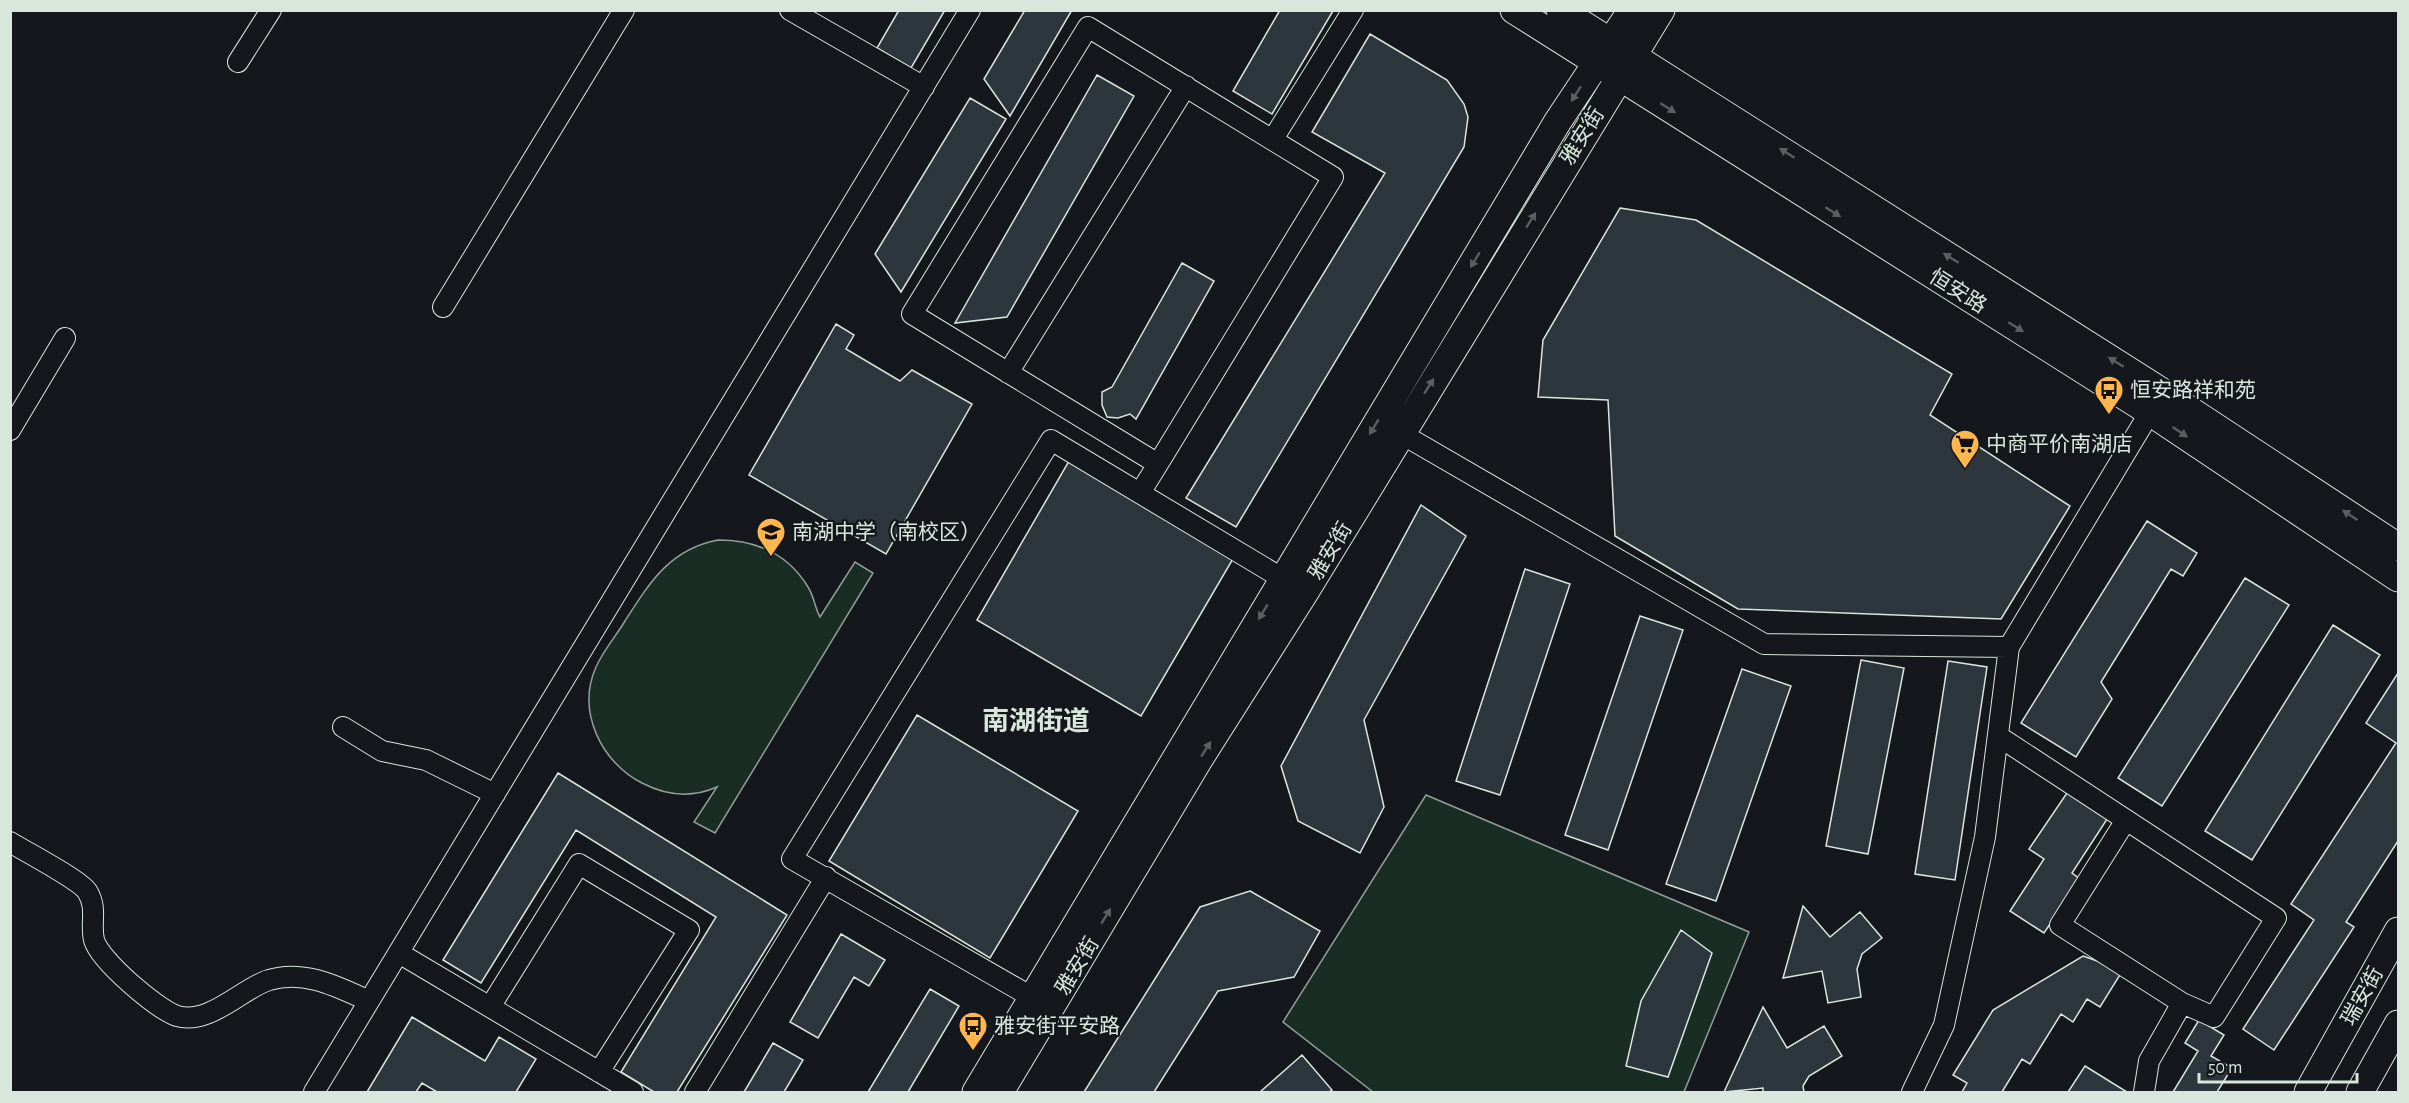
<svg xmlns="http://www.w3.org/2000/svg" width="2409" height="1103" font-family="'Alegreya Sans','Noto Sans SC',sans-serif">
	<rect width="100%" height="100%" fill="#14181c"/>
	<path fill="#1a2d24" stroke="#939e99" stroke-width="1.5" d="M718,540c38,0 70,14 90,47 6,9 7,21 12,30l35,-55 18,11 -158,260 -21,-11 23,-35c-25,11 -50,9 -75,-4 -40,-20 -66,-71 -46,-116 7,-16 20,-31 29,-46 25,-39 45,-72 93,-81z
		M1426,795l323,137 -65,160h-311l-90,-70z"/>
	<path fill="#2c363c" stroke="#d8e6dc" stroke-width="1.5" d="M899,10h46l-34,58 -34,-20z
		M1025,10h47l-62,106 -26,-37z
		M1280,10l53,1 -61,103 -39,-23z
		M1370,34l77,46 17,24 4,13 -4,30 -228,380 -50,-29 199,-325 -73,-41z
		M1097,75l37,21 -127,221 -52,6z
		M970,98l36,21 -105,173 -26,-38z
		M1620,208l76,12 256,154 -22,41 140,91 -69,113 -263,-10 -123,-73 -7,-136 -70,-3 5,-57z
		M1182,263l32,18 -78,138 -6,-5 -12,4 -11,-1 -5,-12v-13l10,-5z
		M836,324l18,11 -8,14 54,32 12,-11 60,34 -86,150 -137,-79z
		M1069,461l165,96 -93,159 -164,-96z
		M1421,505l45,31 -102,184 20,87 -24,46 -62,-32 -17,-55z
		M2147,521l50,32 -14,23 -12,-7 -70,113 11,17 -36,58 -55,-34z
		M1525,569l45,15 -70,211 -44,-14z
		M2245,578l44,27 -127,201 -44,-28z
		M1640,616l43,14 -75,220 -43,-15z
		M2333,625l47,30 -128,205 -47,-29z
		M1861,660l43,8 -36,186 -42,-8z
		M1948,661l39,6 -32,213 -40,-6z
		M1742,669l49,17 -75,215 -50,-17z
		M2398,673v168l-52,81 8,5 -80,123 -31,-21 71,-109 -23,-16 105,-161 -30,-20z
		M917,715l161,96 -88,147 -161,-97z
		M558,773l229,142 -110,177h-23l-33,-20 95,-155 -140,-87 -95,153 -38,-23z
		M2071,787l40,26 -39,60 8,6 -36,54 -34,-22 34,-52 -15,-10z
		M1250,891l70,40 -26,46 -76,14 -64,101h-70l116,-185z
		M1803,906l27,31 30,-25 22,26 -20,16 -5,15 4,28 -33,6 -6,-32 -39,7z
		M1681,930l31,23 -44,124 -42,-11 15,-65z
		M841,934l44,26 -16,26 -15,-9 -36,61 -28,-16z
		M2083,956l40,14 -23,37 -13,-8 -14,23 -12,-8 -31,50 -8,-5 -20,33h-40l5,-9 -14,-8 40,-65z
		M930,989l29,17 -51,86h-40z
		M1763,1007l24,41 37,-22 18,30 -33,20 -6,10 1,6h-41v-4l-39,4z
		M412,1017l73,44 14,-24 37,22 -20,33h-79l-15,-9 -6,9h-49z
		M2199,1020l25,15 -13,21 21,12 -15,24h-44l25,-41 -13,-8z
		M773,1043l30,17 -19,32h-40z
		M1302,1055l30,35 -3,2h-69z
		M2085,1066l42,26h-59z"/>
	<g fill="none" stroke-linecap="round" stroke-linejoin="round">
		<g stroke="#d8e6dc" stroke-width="22">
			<path id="minor" d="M790,10l134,77
				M238,62l33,-52
				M1273,139l80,-129
				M443,307l181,-297
				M1008,373l178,-287
				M10,430l55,-92
				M1400,433l364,211 245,3
				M1140,493l18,-29 175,-287 -245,-150 -176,287 246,150
				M343,727l39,24 44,9 69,34
				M1998,736l278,182 -62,99 -32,-14 -33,58 -5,31
				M2126,820l-66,105 122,78
				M10,842c16,10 68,37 77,49 11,17 3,32 7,49 6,21 63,69 83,76 32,10 67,-29 92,-36 35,-11 69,7 100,21
				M399,953l234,139
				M1042,1003l-250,-144 259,-419 244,146
				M490,1007l89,-143 110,66 -90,142
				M314,1092l656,-1082
				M695,1092l131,-215
				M1912,1092l32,-67 41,-188 24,-190 147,-245"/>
		</g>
		<g stroke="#d8e6dc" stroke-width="29">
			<path id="secondary" d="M1514,10l636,402 248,166
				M1560,10l602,382 236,155
				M976,1092l582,-971 74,-111
				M1000,1092l198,-331 107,-169 356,-582
				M2308,1092l90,-161
				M2360,1092l38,-68"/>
		</g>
		<use href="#minor" stroke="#14181c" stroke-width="20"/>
		<use href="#secondary" stroke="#14181c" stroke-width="27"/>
	</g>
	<defs><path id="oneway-solid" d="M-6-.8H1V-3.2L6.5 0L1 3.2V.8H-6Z" transform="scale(1.5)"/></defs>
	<g fill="#59605f">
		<use href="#oneway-solid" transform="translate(1576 94) rotate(123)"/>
		<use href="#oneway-solid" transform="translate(1668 108) rotate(32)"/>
		<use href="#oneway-solid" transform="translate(1787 153) rotate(-148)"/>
		<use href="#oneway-solid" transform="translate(1833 212) rotate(32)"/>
		<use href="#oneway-solid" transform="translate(1531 220) rotate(-58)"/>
		<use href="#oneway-solid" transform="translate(1951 258) rotate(-148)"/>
		<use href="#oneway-solid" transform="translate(1475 260) rotate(121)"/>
		<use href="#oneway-solid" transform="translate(2016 327) rotate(32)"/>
		<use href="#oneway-solid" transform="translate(2116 362) rotate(-148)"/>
		<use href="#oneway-solid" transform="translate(1429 386) rotate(-58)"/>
		<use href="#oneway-solid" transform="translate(1374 427) rotate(121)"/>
		<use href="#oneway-solid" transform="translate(2180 432) rotate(34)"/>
		<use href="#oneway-solid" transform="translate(2350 515) rotate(-147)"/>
		<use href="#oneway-solid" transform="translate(1263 612) rotate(121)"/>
		<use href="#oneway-solid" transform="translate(1206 749) rotate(-58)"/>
		<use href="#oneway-solid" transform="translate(1106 916) rotate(-59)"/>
	</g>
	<defs>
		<g id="bus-pin" transform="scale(1.5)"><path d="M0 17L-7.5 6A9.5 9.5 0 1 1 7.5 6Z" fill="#ffb74d" stroke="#14181c"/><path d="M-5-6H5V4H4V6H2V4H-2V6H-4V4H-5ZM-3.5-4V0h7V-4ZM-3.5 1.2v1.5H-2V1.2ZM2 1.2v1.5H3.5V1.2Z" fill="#111"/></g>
		<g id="supermarket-pin" transform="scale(1.5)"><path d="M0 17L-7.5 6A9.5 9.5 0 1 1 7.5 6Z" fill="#ffb74d" stroke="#14181c"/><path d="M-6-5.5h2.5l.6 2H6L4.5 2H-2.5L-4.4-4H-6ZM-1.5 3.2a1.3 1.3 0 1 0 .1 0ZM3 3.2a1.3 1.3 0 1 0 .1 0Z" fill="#111"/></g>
		<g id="school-pin" transform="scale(1.5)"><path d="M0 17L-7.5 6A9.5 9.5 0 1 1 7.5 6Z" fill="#ffb74d" stroke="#14181c"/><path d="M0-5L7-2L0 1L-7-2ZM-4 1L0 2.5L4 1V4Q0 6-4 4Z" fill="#111"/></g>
	</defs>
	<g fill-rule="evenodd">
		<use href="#bus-pin" x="2109" y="390"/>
		<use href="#supermarket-pin" x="1965" y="444"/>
		<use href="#school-pin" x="771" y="532"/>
		<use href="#bus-pin" x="973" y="1026"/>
	</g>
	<g text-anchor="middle" stroke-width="4.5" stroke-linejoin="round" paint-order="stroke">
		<g font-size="21" fill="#d8e6dc" stroke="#14181c">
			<text transform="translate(1582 136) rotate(-58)" y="7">雅安街</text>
			<text transform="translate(1958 291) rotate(32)" y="7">恒安路</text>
			<text transform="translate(1330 551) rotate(-59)" y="7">雅安街</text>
			<text transform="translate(1077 966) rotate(-59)" y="7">雅安街</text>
			<text transform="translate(2362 996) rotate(-61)" y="7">瑞安街</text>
		</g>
		<g font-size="21" fill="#d8e6dc" stroke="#14181c" text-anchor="start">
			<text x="2130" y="397">恒安路祥和苑</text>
			<text x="1986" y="451">中商平价南湖店</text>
			<text x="792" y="539">南湖中学（南校区）</text>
			<text x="994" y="1033">雅安街平安路</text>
		</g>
		<g font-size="27" font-weight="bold" fill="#d8e6dc" stroke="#14181c">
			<text x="1036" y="730">南湖街道</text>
		</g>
	</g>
	<rect width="2409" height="1103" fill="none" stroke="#d8e6dc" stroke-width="24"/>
	<path d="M2199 1073v9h158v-9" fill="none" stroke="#d8e6dc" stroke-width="3"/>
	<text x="2208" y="1073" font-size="18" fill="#d8e6dc" stroke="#14181c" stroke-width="4.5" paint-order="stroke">50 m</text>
</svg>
